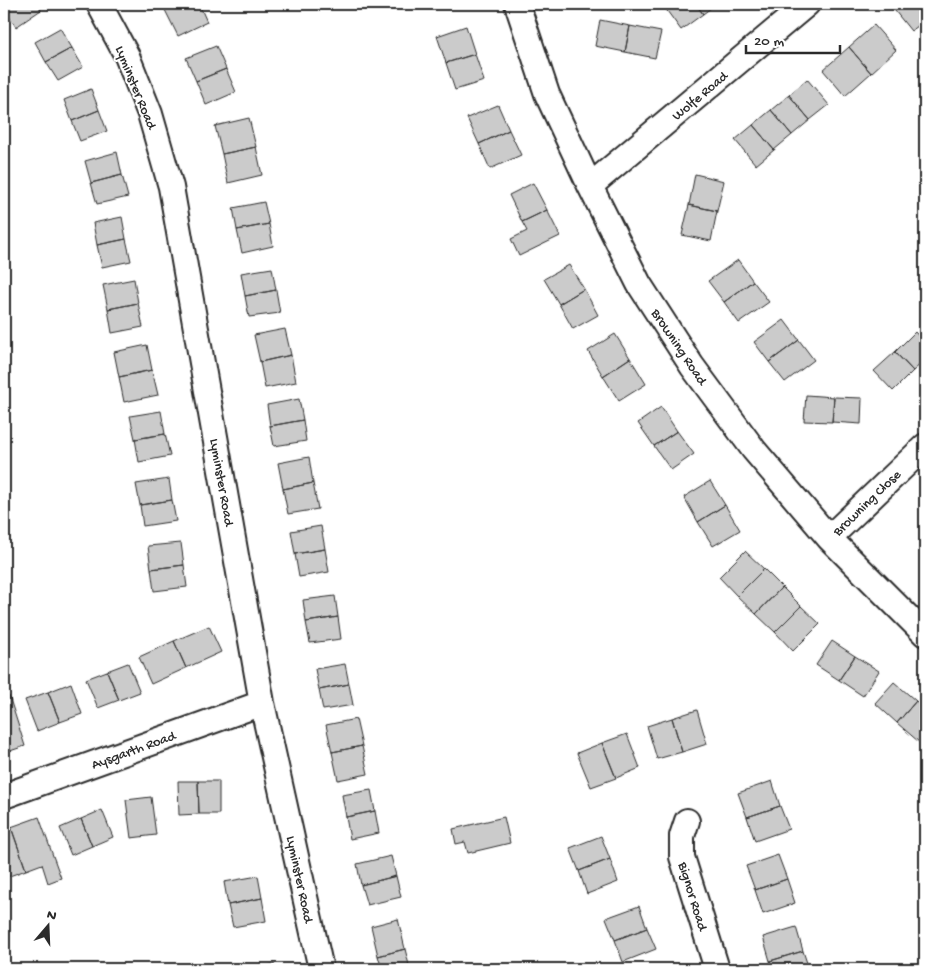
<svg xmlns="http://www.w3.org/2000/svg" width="929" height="973" font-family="'Gochi Hand',sans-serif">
	<rect width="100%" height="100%" fill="#fff"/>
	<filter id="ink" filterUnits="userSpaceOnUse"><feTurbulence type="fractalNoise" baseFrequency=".02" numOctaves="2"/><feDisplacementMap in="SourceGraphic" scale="10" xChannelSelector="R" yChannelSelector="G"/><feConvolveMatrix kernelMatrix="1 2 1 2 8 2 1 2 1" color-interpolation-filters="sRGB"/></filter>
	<g filter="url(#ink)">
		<path fill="#cbcbcb" stroke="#2b2b2b" d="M12,4h25l4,6 -25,17 -12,-18z
			M173,4h26l8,18 -29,14 -14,-28z
			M433,4h18l-16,5z
			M662,4h34l7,10 -22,16z
			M696,4h20l-13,10z
			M893,4h26l6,8v9l-14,10 -20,-25z
			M600,20l30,6 -5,26 -30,-6z
			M874,25l22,25 -25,23 -22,-26z
			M466,26l9,28 -29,9 -9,-27z
			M630,26l31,6 -6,26 -30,-6z
			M60,28l12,20 -26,14 -11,-20z
			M216,46l10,23 -30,12 -10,-23z
			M849,47l22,26 -26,23 -22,-26z
			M72,48l11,19 -25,14 -12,-19z
			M475,54l9,27 -29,9 -9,-27z
			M226,69l10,23 -30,13 -10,-24z
			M807,79l22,26 -19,15 -21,-25z
			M91,89l8,21 -27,11 -8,-21z
			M789,95l21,25 -18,15 -21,-25z
			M498,105l11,25 -30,14 -12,-26z
			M99,110l8,21 -27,10 -8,-20z
			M771,110l21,25 -18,15 -21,-25z
			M249,118l7,29 -34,7 -7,-28z
			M753,125l21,25 -18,15 -21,-25z
			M509,130l12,25 -31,14 -11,-25z
			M256,147l6,28 -34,8 -6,-29z
			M117,152l5,23 -31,8 -6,-22z
			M695,174l29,7 -7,30 -28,-6z
			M122,175l6,22 -31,7 -6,-21z
			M533,183l14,27 -25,12 -13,-27z
			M264,202l5,22 -32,6 -4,-22z
			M689,205l28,6 -6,30 -29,-6z
			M547,210l13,26 -41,20 -8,-17 16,-8 -5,-9z
			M122,217l4,22 -29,6 -4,-22z
			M269,224l4,22 -31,7 -5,-23z
			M126,239l5,22 -29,6 -5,-22z
			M738,260l15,21 -29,21 -16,-21z
			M569,265l15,24 -25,15 -15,-25z
			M272,268l4,22 -31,6 -4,-23z
			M134,279l4,24 -30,6 -5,-24z
			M753,281l16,21 -30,21 -15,-21z
			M584,289l14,26 -25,14 -14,-25z
			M276,290l4,23 -31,4 -4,-21z
			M138,303l5,24 -31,6 -4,-24z
			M784,320l15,20 -30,22 -15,-20z
			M285,329l6,26 -31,7 -6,-27z
			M915,332l10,11v17l-12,11 -18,-19z
			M615,334l15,24 -27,18 -15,-25z
			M799,340l15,20 -29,22 -16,-20z
			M147,345l5,25 -33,7 -5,-25z
			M895,352l18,19 -20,20 -19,-20z
			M291,355l5,27 -31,6 -5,-26z
			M630,358l16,26 -27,17 -16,-25z
			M152,370l6,25 -34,7 -5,-25z
			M806,395l28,2 -2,25 -28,-1z
			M834,397l28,1 -1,26 -29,-2z
			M299,399l4,21 -33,6 -3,-21z
			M661,407l16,24 -23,15 -16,-23z
			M161,411l4,23 -30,5 -5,-23z
			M303,420l3,21 -32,5 -4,-20z
			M677,431l17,23 -23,16 -17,-24z
			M165,434l5,22 -31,6 -4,-23z
			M309,457l4,26 -30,6 -5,-26z
			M169,479l3,21 -32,5 -4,-21z
			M710,481l15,24 -27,17 -14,-25z
			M313,483l5,26 -30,5 -5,-25z
			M172,500l4,21 -33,5 -3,-21z
			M725,505l15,25 -27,16 -15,-24z
			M321,526l4,23 -30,5 -4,-23z
			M181,543l3,22 -33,4 -3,-23z
			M325,549l4,23 -30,5 -4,-23z
			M745,551l19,18 -27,27 -18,-19z
			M184,565l3,22 -33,4 -3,-22z
			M764,569l18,18 -26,27 -19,-18z
			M782,587l19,19 -26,26 -19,-18z
			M335,596l3,21 -32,5 -3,-22z
			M801,606l19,18 -27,27 -18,-19z
			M338,617l3,22 -31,4 -4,-21z
			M209,626l12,26 -35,16 -12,-27z
			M174,641l12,27 -35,16 -12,-27z
			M832,641l23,15 -16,24 -23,-15z
			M855,656l24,15 -16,25 -24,-16z
			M128,663l12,29 -21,8 -12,-29z
			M345,664l4,20 -30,6 -4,-21z
			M107,671l12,29 -21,8 -12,-29z
			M894,682l22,19 -19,22 -22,-20z
			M71,683l11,31 -22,8 -12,-30z
			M349,684l4,21 -30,5 -4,-20z
			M48,692l12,30 -23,9 -12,-31z
			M9,696l16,50 -21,7v-55z
			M916,701l9,8v26l-6,7 -22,-19z
			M697,710l10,34 -25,8 -10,-34z
			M672,718l10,34 -25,7 -10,-33z
			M356,719l6,27 -30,6 -6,-27z
			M627,734l13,34 -24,10 -14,-35z
			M602,743l14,35 -25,9 -14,-34z
			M362,746l6,28 -30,6 -6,-28z
			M178,781h20l1,33 -20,1z
			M198,781h21v33h-20z
			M772,781l8,25 -33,11 -9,-24z
			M371,790l4,21 -29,6 -4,-22z
			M151,797l5,38 -25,3 -5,-38z
			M780,806l9,23 -34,12 -8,-24z
			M102,810l11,27 -21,9 -11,-27z
			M375,811l4,22 -29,6 -4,-22z
			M39,817l22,61 -13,5 -6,-19 -16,6 -15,-43z
			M504,817l6,26 -42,10 -3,-11 -9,2 -3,-15z
			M81,819l11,27 -21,9 -11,-27z
			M11,827l15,43 -22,8v-49z
			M601,836l9,23 -31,12 -9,-23z
			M778,855l9,24 -32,11 -9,-24z
			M391,856l5,20 -35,9 -4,-21z
			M610,859l8,23 -31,12 -8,-23z
			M258,876l4,22 -34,7 -4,-23z
			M396,876l5,21 -34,8 -6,-20z
			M787,879l8,24 -32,11 -8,-24z
			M262,898l4,23 -33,6 -5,-22z
			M639,906l8,22 -32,12 -9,-22z
			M398,919l7,30 -27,7 -7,-30z
			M796,927l7,24 -33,10 -7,-24z
			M647,928l9,21 -33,13 -8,-22z
			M405,949l5,20h-28l-4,-13z
			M803,951l6,18h-36l-3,-8z
			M274,964l1,5h-22z"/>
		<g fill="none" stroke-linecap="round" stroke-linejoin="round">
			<g stroke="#2b2b2b" stroke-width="28">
				<path id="minor" d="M99,4l28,52 23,58 21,73 91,516 59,266
					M517,4l30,90 43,92 49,98 53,82 62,84 75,88 96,96
					M590,186l217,-182
					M829,538l96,-92
					M4,796l258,-93
					M687,821l-5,15v21l35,112"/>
			</g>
			<use href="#minor" stroke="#fff" stroke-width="24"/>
		</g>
	</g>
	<g text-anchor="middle" stroke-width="4" stroke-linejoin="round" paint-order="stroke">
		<g font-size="14" fill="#2b2b2b" stroke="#fff">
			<text transform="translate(137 87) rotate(68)" y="5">Lyminster Road</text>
			<text transform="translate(699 95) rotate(-40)" y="5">Wolfe Road</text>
			<text transform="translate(680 346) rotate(56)" y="5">Browning Road</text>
			<text transform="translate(223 482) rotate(80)" y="5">Lyminster Road</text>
			<text transform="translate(866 502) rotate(-44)" y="5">Browning Close</text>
			<text transform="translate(133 749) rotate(-20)" y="5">Aysgarth Road</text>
			<text transform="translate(301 879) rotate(78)" y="5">Lyminster Road</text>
			<text transform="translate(694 896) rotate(73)" y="5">Bignor Road</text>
		</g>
	</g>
	<rect width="929" height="973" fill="none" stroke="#fff" stroke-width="20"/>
	<rect x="10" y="10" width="909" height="953" fill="none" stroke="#2b2b2b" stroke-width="2" filter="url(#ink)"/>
	<g transform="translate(48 926) rotate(19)" stroke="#ffffff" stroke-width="4" paint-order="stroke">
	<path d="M0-4L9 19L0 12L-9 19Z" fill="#2b2b2b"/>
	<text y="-8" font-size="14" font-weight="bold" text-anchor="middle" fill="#2b2b2b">N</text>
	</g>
	<path d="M746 45v8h94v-8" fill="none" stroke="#2b2b2b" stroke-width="2.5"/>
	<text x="754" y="45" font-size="15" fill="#2b2b2b" stroke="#ffffff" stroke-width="4" paint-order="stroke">20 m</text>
</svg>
